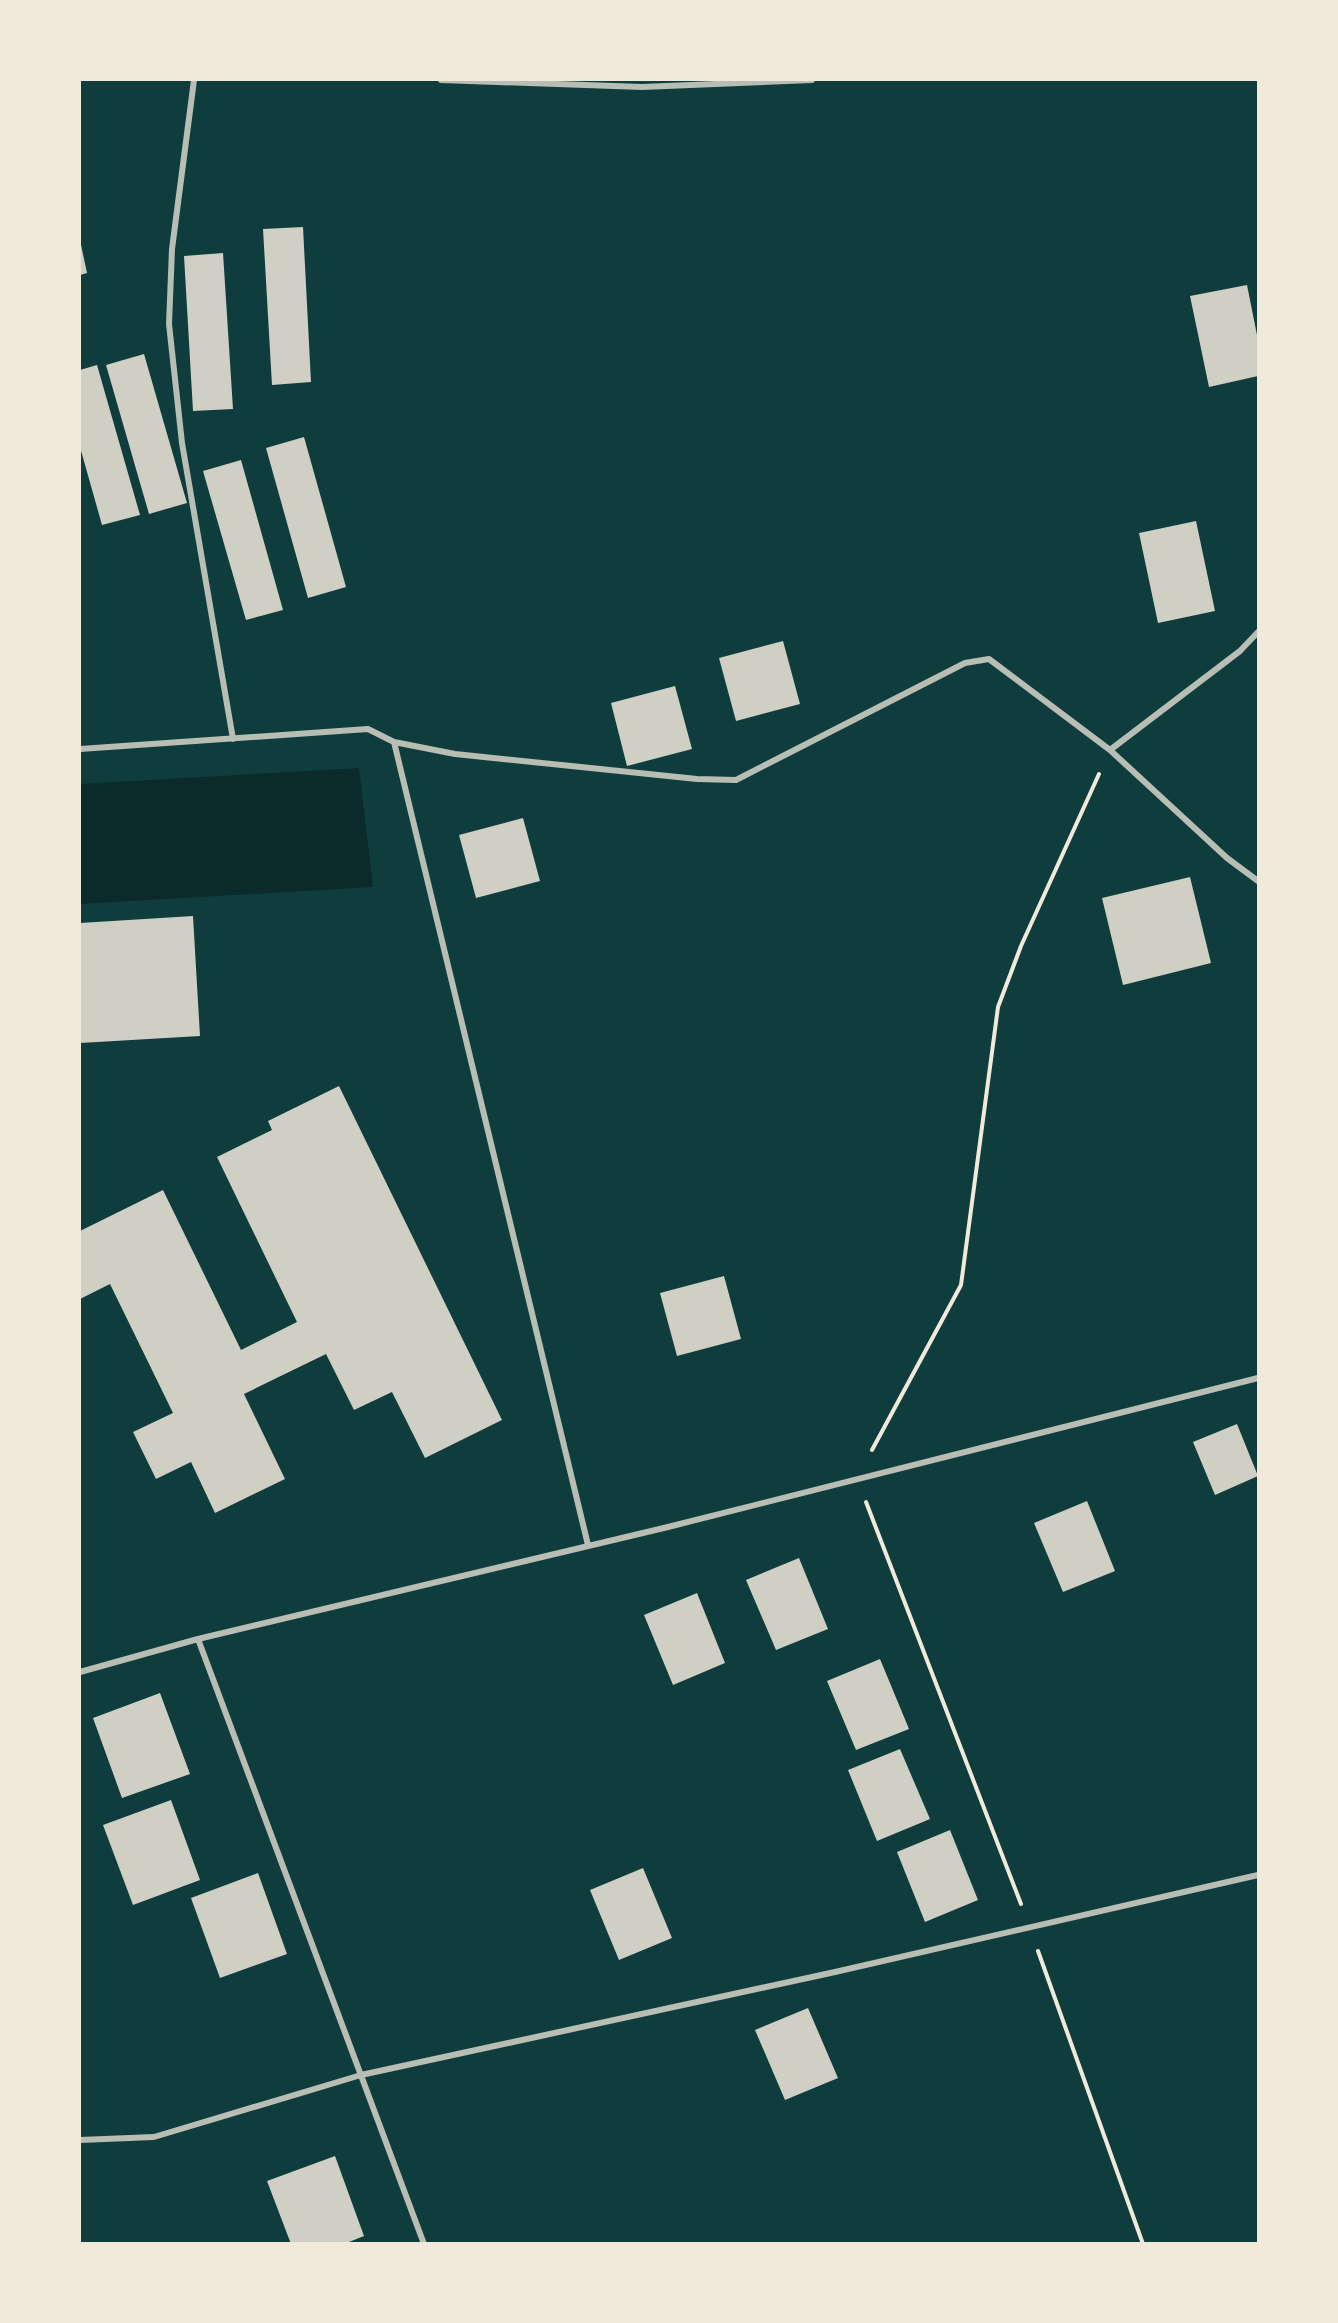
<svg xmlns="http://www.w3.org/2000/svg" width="1338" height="2323" font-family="'DejaVu Sans',sans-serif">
	<rect width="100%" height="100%" fill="#0f3d3e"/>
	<path fill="#0a2a2b" d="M359,768l14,119 -293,17v-120z"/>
	<path fill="#cfcfc3" d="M303,227l8,155 -39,3 -9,-156z
		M80,240l7,33 -7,2z
		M223,253l10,156 -40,2 -9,-155z
		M1247,285l11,55v36l-49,11 -19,-91z
		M144,354l43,149 -38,11 -43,-149z
		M97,365l43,150 -38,10 -22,-78v-77z
		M304,437l42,150 -38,11 -42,-150z
		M241,460l42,150 -37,10 -43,-149z
		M1196,521l19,90 -57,12 -19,-90z
		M783,641l17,63 -64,17 -17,-63z
		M675,686l17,63 -65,17 -16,-63z
		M523,818l17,63 -64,17 -17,-63z
		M1190,877l21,86 -88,22 -21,-87z
		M193,916l7,120 -120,7v-120z
		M339,1086l163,334 -77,38 -33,-66 -38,18 -28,-56 -82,40 41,85 -70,34 -24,-51 -35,17 -23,-47 40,-19 -63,-129 -30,15v-68l83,-41 78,160 56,-28 -80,-165 55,-27 -4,-9z
		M724,1276l17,63 -64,17 -17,-63z
		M1237,1424l21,52 -43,19 -22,-53z
		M1087,1501l28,70 -52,21 -29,-69z
		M799,1558l29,71 -52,21 -30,-70z
		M697,1593l28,70 -52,22 -29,-70z
		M880,1659l29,70 -53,21 -29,-69z
		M160,1693l30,81 -68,24 -29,-80z
		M900,1749l30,70 -53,22 -29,-71z
		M171,1800l29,80 -67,25 -30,-80z
		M950,1830l28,70 -53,22 -28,-70z
		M643,1868l29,70 -53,22 -29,-70z
		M258,1873l29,81 -67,24 -29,-80z
		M808,2008l30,70 -53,22 -30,-70z
		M335,2156l29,80 -20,8h-53l-24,-63z"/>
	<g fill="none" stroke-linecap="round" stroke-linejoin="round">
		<path stroke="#f1e9da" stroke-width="4" d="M872,1450l89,-165 37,-278 23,-61 78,-172
			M866,1502l155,402
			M1038,1951l105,293"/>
		<path stroke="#b8beb3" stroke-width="6" d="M194,80l-22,169 -3,75 13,119 51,296
			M441,80l201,7 170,-7
			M394,742l61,12 242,25 39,1 229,-117 24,-4 121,91 117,108 31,23
			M80,749l288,-20 26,13 194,803
			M1110,750l130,-99 18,-19
			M198,1639l226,605
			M80,1672l118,-33 470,-112 590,-149
			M80,2140l74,-3 207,-62 474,-103 423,-97"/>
	</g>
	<rect width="1338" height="2323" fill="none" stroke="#f1e9da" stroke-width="162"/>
</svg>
